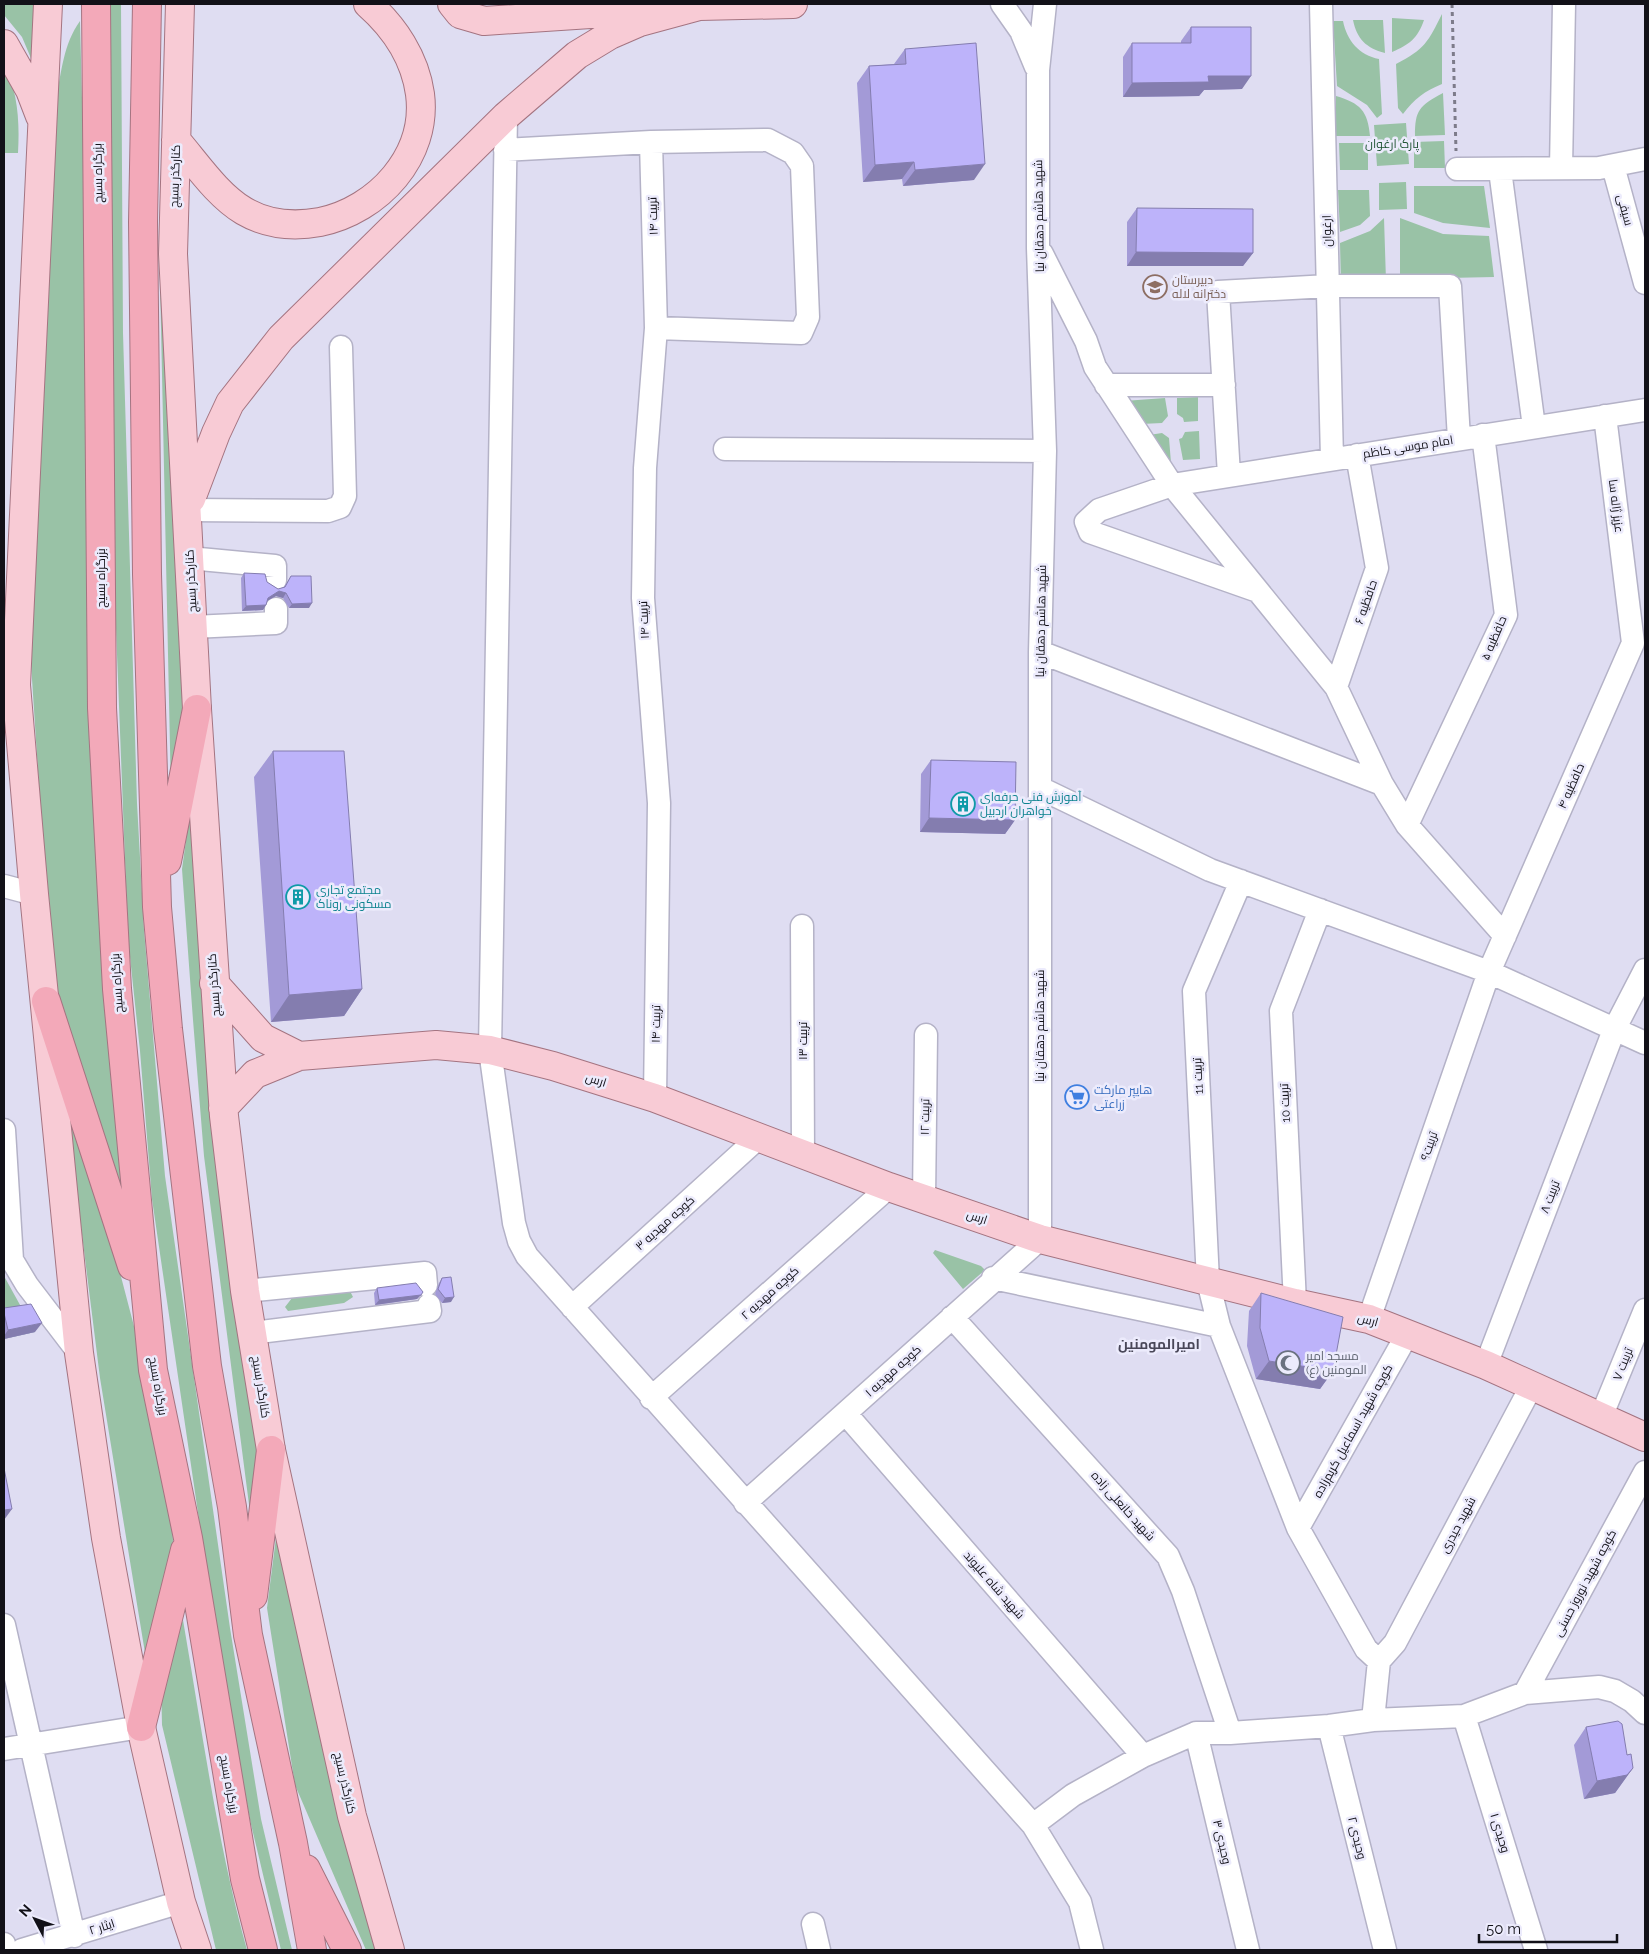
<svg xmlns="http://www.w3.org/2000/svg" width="1649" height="1954" font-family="Raleway,Cairo,sans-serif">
	<rect width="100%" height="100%" fill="#dfddf2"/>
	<path fill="#99c2a6" d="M4,4h32l-3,59 -11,-26 -18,-22z
		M111,4h10l2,329 14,470 7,127 21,246 65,452 31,191 31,131h-11l-31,-130 -36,-198 -62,-423 -12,-148 -12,-113 -15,-387 -4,-403z
		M1442,14v70c-17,7 -28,15 -39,30l-5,-6 -2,-44c29,-15 32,-22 46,-50z
		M1392,18l32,2c-6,18 -15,25 -32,32z
		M1353,20h30l2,33c-19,-5 -28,-14 -32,-33z
		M80,21l9,348 3,315 30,513 -66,-204 -10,-99 -14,-215 -4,-83 28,-498c6,-27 7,-53 24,-77z
		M1333,21h10c4,20 16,34 36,38l3,55 -5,4 -10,-13 -30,-19z
		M4,60c13,33 16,57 14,93h-14z
		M1443,93l2,42 -30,1c0,-26 4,-30 28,-43z
		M1336,96c24,7 32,15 34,40h-34z
		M1406,123l3,41 -32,2 -3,-41z
		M1444,141l1,27h-31v-26z
		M1339,143h29v27h-28z
		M1406,182l1,27 -28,1v-27z
		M1414,186h70l6,42 -47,-5 -29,-10z
		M1338,190h31l1,26 -10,9 -20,7z
		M1384,218l2,63 -45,4 -1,-42 30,-12z
		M1400,218l43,16 46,2 5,41 -94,2z
		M160,281l24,429 -13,84z
		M1198,397v24l-14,1 -1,-4 -6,-4v-16z
		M1165,398l3,18 -6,7 -21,1 -17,-23z
		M1199,431l1,28 -17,1 -4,-21 3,-1 3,-6z
		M1162,433l7,5 2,25 -22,-28z
		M192,797l71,652 -12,71 -47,-364 -11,-136 -11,-151z
		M65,1099l37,105 39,149 30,151 2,37 -27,118 -46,-281z
		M935,1250l46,16 4,4 -22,19 -30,-36z
		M4,1276l31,56 -31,7z
		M344,1289l6,2 3,6 -9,6 -56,8 -3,-4 7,-9z
		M278,1522l84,378 13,50h-9l-71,-165 -28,-177z
		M183,1620c19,110 34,222 64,330h-31l-54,-225 -1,-43z"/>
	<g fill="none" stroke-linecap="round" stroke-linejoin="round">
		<g stroke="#b4b2c7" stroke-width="25">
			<path id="minor" d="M1002,4l19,27 15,36
				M1321,4l11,455
				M506,116l-16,934 24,173 5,18 8,15 506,569 40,-30 70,-39 53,-23h34l99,-7 44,-6 91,-4 61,-23 74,-6 16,4 17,10 13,12
				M651,142l5,186 -11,140 -2,130 16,205 -4,295
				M505,150l146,-8 117,-2 25,13 9,13 6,151 -7,16 -145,-5
				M1613,166l32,117
				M1561,168l3,-164
				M1457,169l142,-1 46,-9
				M1500,170l34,257
				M1042,254l44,87 9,26 77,118 164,202 46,97 25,41 98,111
				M1106,385h118
				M725,449l320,2
				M1229,475l-11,-183 110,-6h122l9,153
				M187,510l141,1 12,-4 5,-11 -4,-149
				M189,558l86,8v14
				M1258,591l-168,-59 -4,-10 13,-12 73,-25 473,-75
				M193,627l83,-4v-14
				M1040,652l342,132
				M1336,687l41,-119 -20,-113
				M1040,788l170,82 279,102 156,71
				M1407,825l99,-210 -23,-180
				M1241,881l-47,110 14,290 11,45 79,202 68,121 13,12
				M4,886l30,8
				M802,926l1,229
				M4,1130l8,130 15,25 52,68
				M924,1199l2,-164
				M993,1278l226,48
				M245,1291l180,-18 1,12
				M1295,1303l-14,-292 39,-101
				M572,1307l185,-168
				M952,1317l216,239 15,35 47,142
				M1369,1319l120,-347 144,-329 -28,-227
				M252,1333l178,-22 -1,-6
				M1486,1365l128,-335 31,-60
				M651,1398l238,-211
				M846,1414l297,342
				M1601,1417l44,-107
				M745,1503l295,-264v-587l5,-201 -7,-203v-178l7,-66
				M1298,1528l110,-195
				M4,1625l70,311
				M1379,1661l16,-18 137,-258
				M1525,1693l120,-221
				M1464,1716l72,234
				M1373,1720l6,-59
				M1329,1726l56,224
				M1196,1733l52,217
				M4,1749l137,-22
				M1033,1825l47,77 12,48
				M813,1924l6,26
				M4,1944l1,6
				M22,1950l159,-48"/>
		</g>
		<g stroke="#a47481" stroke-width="30">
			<path id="major" d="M48,4l-32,681 18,209 45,459 27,185 35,189 40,175 16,48
				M180,4l-7,250 24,455 27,407 21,175 26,159 81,366 38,134
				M452,4l8,10 24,7 167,-11
				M4,44l26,46 10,26
				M176,140c20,23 41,55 68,71 24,14 49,16 76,11 58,-12 108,-66 100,-128 -5,-36 -26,-67 -52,-90
				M191,499l25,-66 14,-30 51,-65 225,-222 71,-61 33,-20 30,-13 59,-16 94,-2
				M214,983l49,55 36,18
				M223,1108l32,-34 44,-18 137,-11 54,5 63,16 102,32 234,89 151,52 255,64 74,16 117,46 159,72"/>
		</g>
		<g stroke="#a47481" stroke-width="30">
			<path id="highway" d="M96,4l6,704 15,281 36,381 35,168 57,341 18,71
				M147,4l-4,218 4,352 10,333 11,122 39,337 25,141 16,128 45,208 19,107
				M167,861l30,-152
				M46,1001l86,265
				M253,1596l18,-146
				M141,1727l44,-177
				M306,1869l41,81"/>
		</g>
		<path stroke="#7d7b8a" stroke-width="3" stroke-dasharray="4 4" stroke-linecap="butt" d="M1452,4l4,147"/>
		<use href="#minor" stroke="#fff" stroke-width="22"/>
		<use href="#major" stroke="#f8cbd5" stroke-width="28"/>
		<use href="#highway" stroke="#f3a9b9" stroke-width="28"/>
	</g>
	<path fill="#a39ad7" d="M1191,27l51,62 -38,1 -5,6 -76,1v-40l9,-14h49v-2z
		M905,49l69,131 -71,6 -1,-7 -39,3 -6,-99 12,-17 25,-2z
		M1137,208l116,45 -10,13h-116v-44z
		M244,573l23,9 11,7 6,-2 7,-11 18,32h-20l-6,-10 -7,-2 -9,5 -4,9 -21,1 -1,-33z
		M273,751l89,238 -18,27 -73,6 -17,-245z
		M931,760l84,60 -10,14 -85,-2 1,-58z
		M442,1278l9,24 -9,1 -7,-9 4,-11z
		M377,1288l46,4 -6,7 -42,6 -1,-12z
		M1261,1293l72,78 -13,18 -64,-10 -9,-33 2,-35z
		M4,1308l31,24 -31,7z
		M1586,1727l41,28 6,13 -18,25 -31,6 -10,-54z"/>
	<path fill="#847daf" d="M1208,76h43l-9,13 -38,1 -5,6 -76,1 9,-14z
		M914,162l-12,17 -39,3 12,-17z
		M985,164l-11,16 -71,6 12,-16z
		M1136,252l117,1 -10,13h-116z
		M279,591l7,2 -3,5 -7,-2 -11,6 3,-4z
		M312,603l-3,5h-20l3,-4z
		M266,605l-3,5 -21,1 4,-5z
		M929,818l86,2 -10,14 -85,-2z
		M362,989l-18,27 -73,6 18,-27z
		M421,1295l-4,4 -42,6 4,-5z
		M454,1297l-3,5 -9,1 3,-5z
		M42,1323l-7,9 -31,7v-3l4,-6z
		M1269,1361l64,10 -13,18 -64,-10z
		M12,1509l-8,11v-10z
		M1633,1768l-18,25 -31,6 13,-18z"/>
	<path fill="#bdb3fa" stroke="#847daf" d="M1191,27h60v49h-43l1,6 -77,1v-40h59z
		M976,43l9,121 -70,6 -1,-8 -39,3 -6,-99 37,-2 -1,-15z
		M1137,208l116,1v44l-117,-1z
		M244,573l21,1 2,8 11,7 7,-2 6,-11h20l1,27 -20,1 -6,-11 -7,-2 -11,7 -2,7 -20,1z
		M273,751h71l18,238 -73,6z
		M931,760l85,2 -1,58 -86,-2z
		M451,1277l3,20 -9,1 -7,-9 4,-11z
		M416,1283l7,9 -2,3 -42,5 -2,-12z
		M1261,1293l82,24 -10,54 -64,-10 -9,-33z
		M31,1304l11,19 -34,7 -4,-17v-5z
		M4,1468l8,41 -8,1z
		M1618,1721l4,3 5,31 4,-1 2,14 -6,7 -30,6 -11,-54z"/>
	<defs>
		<g id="school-ring" transform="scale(1.25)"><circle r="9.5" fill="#ecebfc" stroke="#8d6e63" stroke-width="1.5"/><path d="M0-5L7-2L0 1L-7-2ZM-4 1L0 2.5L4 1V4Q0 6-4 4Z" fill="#8d6e63"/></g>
		<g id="building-ring" transform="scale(1.25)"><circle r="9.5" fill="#ecebfc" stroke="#0f9aa8" stroke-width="1.5"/><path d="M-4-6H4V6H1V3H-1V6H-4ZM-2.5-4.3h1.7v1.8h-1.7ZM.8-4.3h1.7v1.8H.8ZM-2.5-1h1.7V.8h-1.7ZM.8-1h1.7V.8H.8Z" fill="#0f9aa8"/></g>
		<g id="supermarket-ring" transform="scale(1.25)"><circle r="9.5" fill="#ecebfc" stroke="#3f7fe0" stroke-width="1.5"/><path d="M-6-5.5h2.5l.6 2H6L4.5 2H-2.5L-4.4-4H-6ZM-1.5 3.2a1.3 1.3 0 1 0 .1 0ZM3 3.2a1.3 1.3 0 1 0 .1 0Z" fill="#3f7fe0"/></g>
		<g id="mosque-ring" transform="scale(1.25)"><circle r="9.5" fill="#ecebfc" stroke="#6b7280" stroke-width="1.5"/><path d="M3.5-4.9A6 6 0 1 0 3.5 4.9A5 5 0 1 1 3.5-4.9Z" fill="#6b7280"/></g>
	</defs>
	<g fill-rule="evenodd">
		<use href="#school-ring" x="1155" y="287"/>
		<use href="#building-ring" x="963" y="804"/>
		<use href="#building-ring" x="298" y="897"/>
		<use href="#supermarket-ring" x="1077" y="1097"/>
		<use href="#mosque-ring" x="1288" y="1363"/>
	</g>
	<g text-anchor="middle" stroke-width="5" stroke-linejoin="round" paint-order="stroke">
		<g font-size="12" fill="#1f5434" stroke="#ecebfc">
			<text x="1392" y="148">پارک ارغوان</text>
		</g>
		<g font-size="12" fill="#121118" stroke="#ecebfc">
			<text transform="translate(98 173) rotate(-91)" y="4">بزرگراه بسیج</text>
			<text transform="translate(175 176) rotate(-88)" y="4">کنارگذر بسیج</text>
			<text transform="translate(1625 210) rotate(75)" y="4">سیفی</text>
			<text transform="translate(653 216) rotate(-92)" y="4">تربیت ۱۴</text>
			<text transform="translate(1039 216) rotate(-91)" y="4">شهید هاشم دهقان نیا</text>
			<text transform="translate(1327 231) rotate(-91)" y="4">ارغوان</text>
			<text transform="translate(1408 447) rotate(-9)" y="4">امام موسی کاظم</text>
			<text transform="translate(1616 506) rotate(83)" y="4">عزیز ژاله سا</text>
			<text transform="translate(101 578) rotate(-90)" y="4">بزرگراه بسیج</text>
			<text transform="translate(191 581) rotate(-93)" y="4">کنارگذر بسیج</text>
			<text transform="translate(1366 602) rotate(-71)" y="4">حافظیه ۶</text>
			<text transform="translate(644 620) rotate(-93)" y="4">تربیت ۱۴</text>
			<text transform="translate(1041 621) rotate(-89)" y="4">شهید هاشم دهقان نیا</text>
			<text transform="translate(1494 638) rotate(-67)" y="4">حافظیه ۵</text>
			<text transform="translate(1571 786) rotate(-66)" y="4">حافظیه ۴</text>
			<text transform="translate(117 983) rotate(-94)" y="4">بزرگراه بسیج</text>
			<text transform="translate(214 985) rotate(-94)" y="4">کنارگذر بسیج</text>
			<text transform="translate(656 1024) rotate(-89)" y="4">تربیت ۱۴</text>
			<text transform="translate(1040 1026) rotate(-90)" y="4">شهید هاشم دهقان نیا</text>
			<text transform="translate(803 1041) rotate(-90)" y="4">تربیت ۱۳</text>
			<text transform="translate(1198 1076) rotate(-93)" y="4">تربیت 11</text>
			<text transform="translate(596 1080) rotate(18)" y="4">ارس</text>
			<text transform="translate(1285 1103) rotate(-93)" y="4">تربیت 10</text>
			<text transform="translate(925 1117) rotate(-89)" y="4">تربیت ۱۲</text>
			<text transform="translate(1429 1146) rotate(-71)" y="4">تربیت۹</text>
			<text transform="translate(1550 1197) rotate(-69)" y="4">تربیت ۸</text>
			<text transform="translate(977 1217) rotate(19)" y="4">ارس</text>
			<text transform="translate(665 1223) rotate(-42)" y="4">کوچه مهدیه ۳</text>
			<text transform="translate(770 1293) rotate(-42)" y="4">کوچه مهدیه ۲</text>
			<text transform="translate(1368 1320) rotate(16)" y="4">ارس</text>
			<text transform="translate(1623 1364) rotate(-68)" y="4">تربیت ۷</text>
			<text transform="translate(893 1371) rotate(-42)" y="4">کوچه مهدیه ۱</text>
			<text transform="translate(158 1386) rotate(80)" y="4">بزرگراه بسیج</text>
			<text transform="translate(261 1387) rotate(81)" y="4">کنارگذر بسیج</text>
			<text transform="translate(1353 1431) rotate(-61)" y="4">کوچه شهید اسماعیل کریم‌زاده</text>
			<text transform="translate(1123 1506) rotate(48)" y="4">شهید خانعلی زاده</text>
			<text transform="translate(1458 1525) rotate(-62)" y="4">شهید حیدری</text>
			<text transform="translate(1585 1583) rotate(-62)" y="4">کوچه شهید نوروز حسنی</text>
			<text transform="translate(994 1585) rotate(49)" y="4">شهید شاه علیوند</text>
			<text transform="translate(345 1783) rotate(77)" y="4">کنارگذر بسیج</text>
			<text transform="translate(229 1784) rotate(80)" y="4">بزرگراه بسیج</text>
			<text transform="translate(1500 1833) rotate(73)" y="4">وحیدی ۱</text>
			<text transform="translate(1357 1838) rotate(76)" y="4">وحیدی ۲</text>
			<text transform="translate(1222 1842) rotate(77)" y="4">وحیدی ۳</text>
			<text transform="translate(102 1927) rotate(-18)" y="4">ایثار ۲</text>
		</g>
		<g font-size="12" fill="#785e54" stroke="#ecebfc" text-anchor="start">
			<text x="1172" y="284">دبیرستان<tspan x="1172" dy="14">دخترانه لاله</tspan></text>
		</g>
		<g font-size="12" fill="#0d838f" stroke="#ecebfc" text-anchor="start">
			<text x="980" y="801">آموزش فنی حرفه‌ای<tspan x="980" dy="14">خواهران اردبیل</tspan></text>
			<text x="316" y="894">مجتمع تجاری<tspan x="316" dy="14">مسکونی روناک</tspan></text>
		</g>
		<g font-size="12" fill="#366cbe" stroke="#ecebfc" text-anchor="start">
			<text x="1094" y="1094">هایپر مارکت<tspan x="1094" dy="14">زراعتی</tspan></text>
		</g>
		<g font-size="12" fill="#5b616d" stroke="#ecebfc" text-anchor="start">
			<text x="1306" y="1360">مسجد امیر<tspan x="1306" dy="14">المومنین (ع)</tspan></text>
		</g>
		<g font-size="14" font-weight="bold" fill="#494758" stroke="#ecebfc">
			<text x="1159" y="1349">امیرالمومنین</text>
		</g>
	</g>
	<rect width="1649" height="1954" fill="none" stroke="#121118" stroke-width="10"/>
	<g transform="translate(35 1919) rotate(311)" stroke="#ecebfc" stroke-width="4" paint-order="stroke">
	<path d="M0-4L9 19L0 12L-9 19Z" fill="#121118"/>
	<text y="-8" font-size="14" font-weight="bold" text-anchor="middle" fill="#121118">N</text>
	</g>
	<path d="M1479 1934v8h138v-8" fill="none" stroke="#121118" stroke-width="2.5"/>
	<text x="1486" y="1934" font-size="15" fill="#121118" stroke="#ecebfc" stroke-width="4" paint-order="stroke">50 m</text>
</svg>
